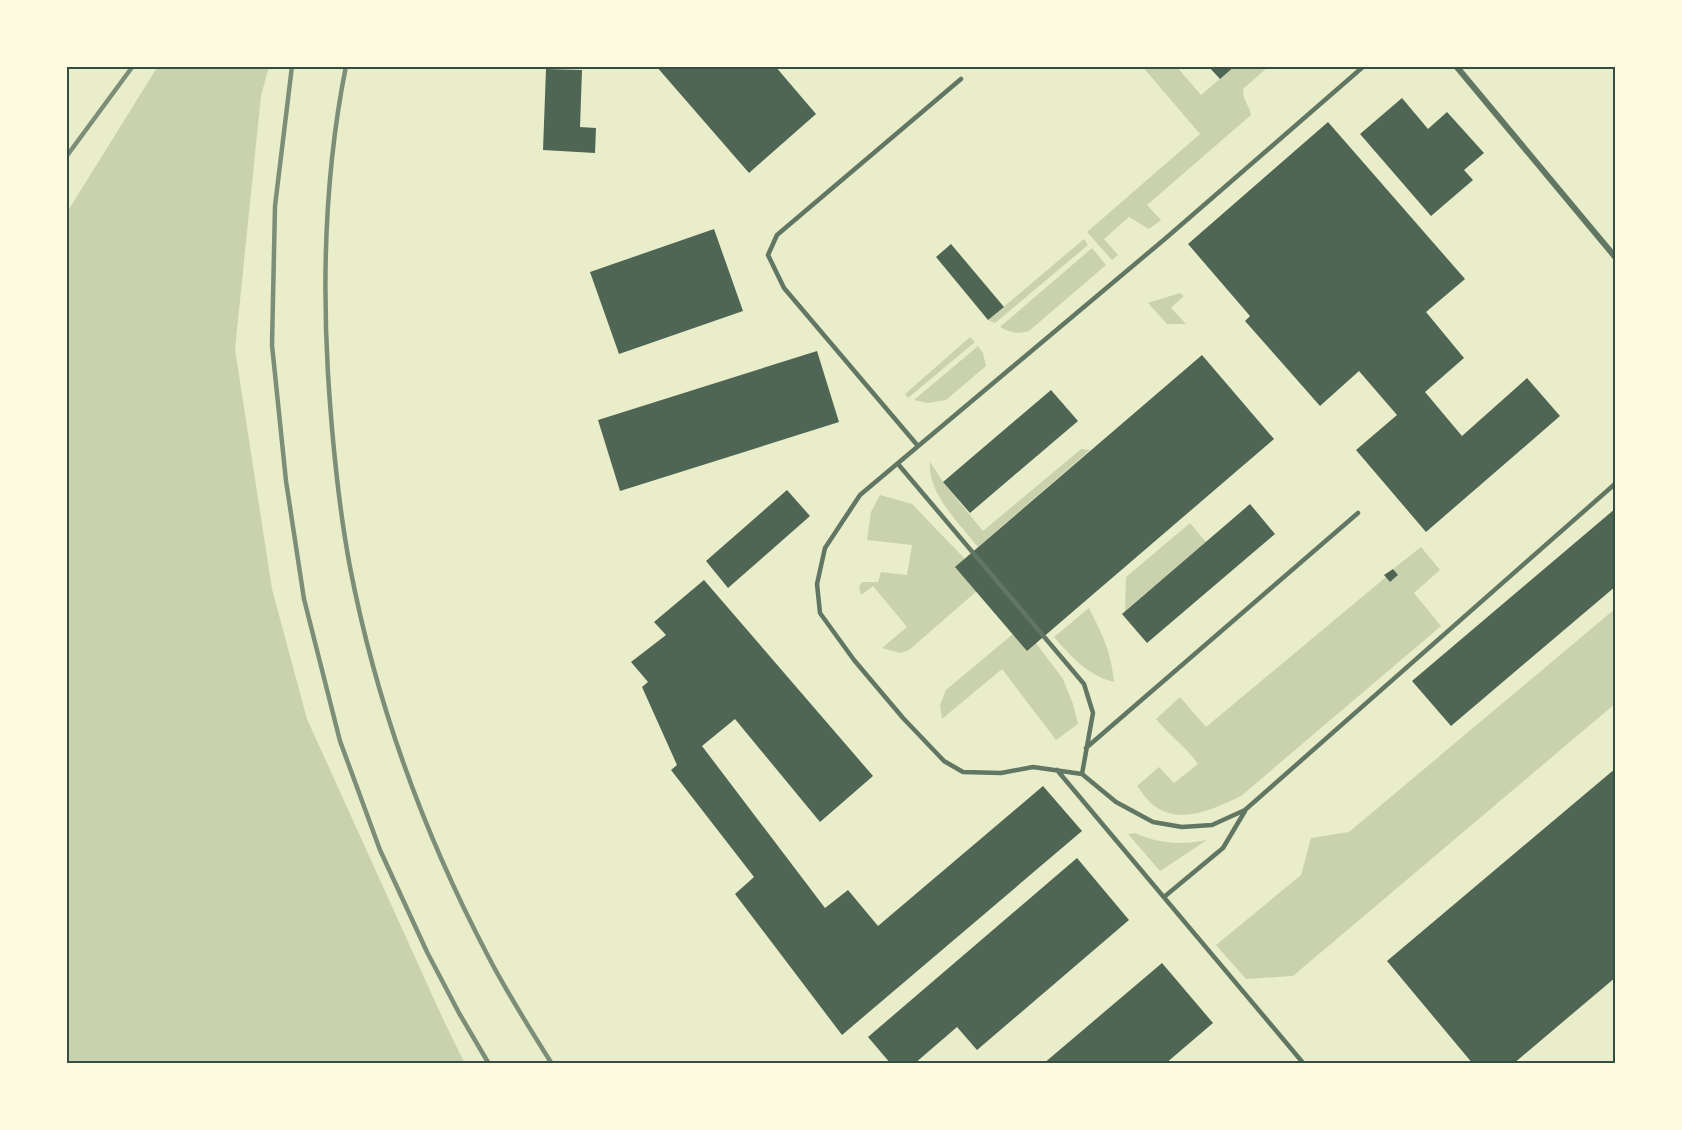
<svg xmlns="http://www.w3.org/2000/svg" width="1682" height="1130" font-family="Mulish,sans-serif">
	<rect width="100%" height="100%" fill="#e9edc9"/>
	<path fill="#cad2ad" d="M158,66h111l-8,30 -26,253 37,240 35,130 136,300 22,45h-399v-850z
		M1142,66h34l25,29 34,-29h34l-26,23c0,13 7,17 8,26l-104,90 14,15 -12,9 -20,-12 -25,22 14,16 -6,5 -25,-28 113,-98z
		M1084,239l4,6 -93,78 -7,-3z
		M1092,248l14,17 -77,66c-12,3 -18,2 -29,-4z
		M1180,293l4,3 -13,12 15,16h-19l-19,-21z
		M970,337l5,5 -67,56 -3,-4z
		M978,346l5,7 3,13 -40,34 -18,3 -14,-3z
		M1081,449l9,1 -112,97c-18,-23 -51,-54 -48,-85l13,20 40,49z
		M880,495l32,9 53,55 12,32 -68,59 -9,3 -18,-5 25,-21 -34,-41 -12,9 -2,-8 3,-5h16l3,-10 26,3 5,-30 -45,-5 4,-28z
		M1190,523l16,19 -81,69 1,-34z
		M1421,547l19,23 -26,23 27,33 -200,170c-25,12 -59,29 -85,11 -8,-5 -14,-15 -19,-21l22,-19 15,16 24,-19c-12,-17 -29,-29 -42,-45l24,-22 26,30 180,-150 4,5 8,-7 -5,-6z
		M1089,608c14,28 22,43 25,74 -27,-7 -42,-25 -60,-45z
		M1616,608v95l-323,273 -47,3 -30,-34 85,-70 10,-37 38,-6z
		M1013,634l23,9 27,36 10,25 5,20 -22,16 -54,-71 -60,50 -2,-14 6,-15z
		M1135,833c25,11 45,12 72,7l-47,31 -32,-37z"/>
	<path fill="#4f6655" d="M656,66h119l41,48 -67,59z
		M1208,66h27l-15,13z
		M546,69l36,1 -2,57 16,1 -1,25 -52,-3z
		M1402,98l26,31 19,-17 37,41 -20,17 9,10 -42,36 -71,-82z
		M1328,122l137,157 -39,33 38,46 -39,34 37,44 65,-58 33,38 -134,116 -70,-82 41,-35 -38,-44 -39,35 -75,-85 5,-5 -62,-72z
		M714,229l29,82 -124,43 -29,-82z
		M951,244l53,63 -16,13 -52,-63z
		M817,351l22,71 -219,69 -22,-71z
		M1202,355l72,84 -247,212 -72,-84z
		M1051,390l27,31 -108,92 -27,-31z
		M787,490l23,26 -82,72 -22,-27z
		M1250,504l25,30 -128,109 -25,-29z
		M1616,508v78l-165,140 -39,-45z
		M1393,569l5,6 -8,7 -6,-7z
		M704,580l169,196 -53,46 -85,-103 -33,27 123,162 23,-18 30,36 165,-140 39,45 -240,204 -107,-141 19,-17 -83,-107 6,-5 -35,-78 6,-5 -17,-20 35,-27 -12,-13z
		M1616,768v209l-103,87h-40l-86,-103z
		M1077,858l52,62 -152,130 -20,-23 -43,37h-23l-23,-27z
		M1162,963l51,60 -48,41h-122z"/>
	<g fill="none" stroke-linecap="round" stroke-linejoin="round">
		<path stroke="#617663" stroke-width="4.5" d="M1364,66l-198,172 -306,257 -35,53 -8,36 3,29 34,47 49,58 41,43 19,11 38,1 32,-6 49,7 34,28 37,20 29,5 30,-2 33,-15 371,-327
			M918,446l-134,-158 -16,-33 9,-20 184,-156
			M898,464l186,220 9,29 -11,61
			M1086,748l272,-235
			M1057,770l247,294
			M1164,897l59,-49 22,-37"/>
		<path stroke="#617663" stroke-width="6" d="M1456,66l160,192"/>
		<path stroke="#7c8e77" stroke-width="4.5" d="M292,66l-17,140 -3,139 14,136 18,118 36,142 40,109 47,102 32,61 30,51
			M346,66c-20,100 -24,206 -18,308 4,64 10,129 22,193 26,135 74,267 138,389 19,37 42,73 64,108
			M66,157l67,-91"/>
	</g>
	<rect width="1682" height="1130" fill="none" stroke="#fefae0" stroke-width="135"/>
	<rect x="68" y="68" width="1546" height="994" fill="none" stroke="#344e41" stroke-width="2"/>
</svg>
